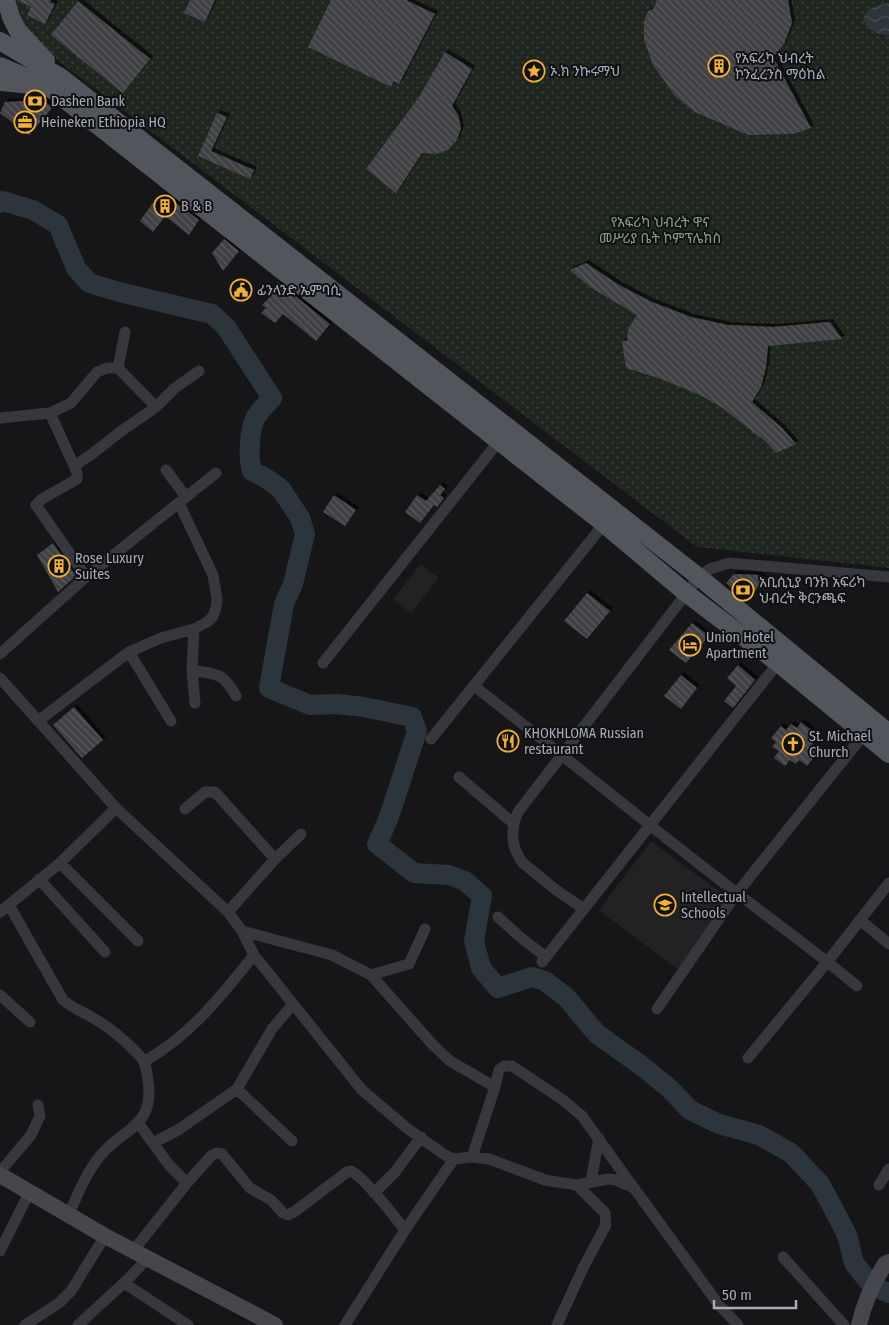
<svg xmlns="http://www.w3.org/2000/svg" width="889" height="1325" font-family="'Fira Sans Condensed','Noto Sans Ethiopic',sans-serif">
	<defs>
		<pattern id="park-dots" width="8" height="8" patternUnits="userSpaceOnUse" patternTransform="scale(1.25)"><rect width="8" height="8" fill="#1e261f"/><path d="M2 2h.1M6 6h.1" fill="none" stroke="#3c433d" stroke-width="1.8" stroke-linecap="round"/></pattern>
		<pattern id="water-waves" width="16" height="10" patternUnits="userSpaceOnUse" patternTransform="scale(1.25)"><rect width="16" height="10" fill="#2c353c"/><path d="M0 5q4-4 8 0t8 0" fill="none" stroke="#485056"/></pattern>
		<pattern id="building-back-hatch" width="6" height="6" patternUnits="userSpaceOnUse" patternTransform="scale(1.25)"><rect width="6" height="6" fill="#404145"/><path d="M-1 5l2 2M0 0l6 6M5-1l2 2" fill="none" stroke="#595a5e"/></pattern>
		<filter id="shadow"><feDropShadow dx="3" dy="-3" stdDeviation="0" flood-color="#0009"/></filter>
	</defs>
	<rect width="100%" height="100%" fill="#161618"/>
	<path fill="#222225" d="M421,564l18,14 -28,35 -18,-14z
		M651,841l80,59 -52,70 -80,-60z"/>
	<path fill="url(#park-dots)" d="M16,0h873v568l-192,-21 -628,-478c-27,-23 -44,-31 -53,-69z"/>
	<path fill="url(#water-waves)" d="M889,3v32c-13,-1 -20,-3 -26,-16 5,-12 13,-13 26,-16z"/>
	<g fill="none" stroke-linecap="round" stroke-linejoin="round">
		<path stroke="#2c353c" stroke-width="20" d="M0,203l3,-2 30,9 25,15 18,43 13,15 30,9 93,22 14,13 46,71c-5,6 -12,12 -16,19 -7,12 -8,41 -4,54l17,9 12,9 19,29 5,16 -12,50 -9,20 -15,84 41,17 27,-1 27,3 48,10 5,14 -28,86 -12,27 37,29 35,2 16,6 17,15 -8,45 7,27 17,20 34,-11 13,4 21,16 31,37 45,32 27,22 21,22 29,14 40,11 32,18 29,31 12,22 15,29 7,28 18,23 17,7"/>
	</g>
	<path fill="url(#building-back-hatch)" filter="url(#shadow)" d="M17,0h34l-1,2 5,2 -10,20 -18,-9 4,-8z
		M190,0h25l-10,22 -21,-9z
		M331,0h75l29,14 -36,70 -5,-3 -3,6 -83,-40z
		M657,0h131l4,23 -8,21 -11,13 38,71 -18,6 -45,1 -53,-23 -20,-16 -22,-31 -9,-25v-19l4,-10 5,-2z
		M78,1l72,58 -27,34 -72,-58z
		M445,52l27,17 -20,37 6,9 3,13 -4,12 -9,10 -12,4 -14,-1 -26,40 -30,-24 53,-72z
		M44,100l8,8 -23,27 -29,-22 5,-11z
		M217,113l10,4 -16,34 43,19 -4,9 -52,-23z
		M163,196l5,1 31,23 -10,15 -24,-19 -12,16 -13,-11 17,-24z
		M224,239l15,12 -16,20 -11,-18z
		M586,263l33,22 33,17 39,15 37,8 45,2 57,-5 12,17 -74,7 -2,21 -5,20 -9,15 30,26 14,16 -20,9 -11,-12 -44,-34 -21,-12 -39,-16 -35,-11 -4,-27h5l1,-12 9,-14 -47,-28 -20,-17z
		M278,282l52,42 -14,17 -33,-27 -8,9 -14,-10 5,-5 -4,-3 10,-10 -2,-3z
		M440,485l5,4 -5,6 4,3 -7,9 -3,-2 -14,18 -15,-11 12,-17 9,6z
		M334,495l22,15 -11,16 -22,-14z
		M53,543l23,33 -18,16 -21,-37z
		M734,574l26,1 5,5 -19,20 -20,-17z
		M587,593l23,18 -23,28 -23,-18z
		M692,623l17,13 -23,27 -17,-13z
		M738,665l17,15 -22,28 -9,-7 12,-15 -9,-8z
		M681,675l16,13 -16,21 -17,-13z
		M74,707l29,33 -21,18 -29,-33z
		M801,722l11,9 -4,6 6,5 -5,5 8,6 -10,13 -8,-6 -3,4 -6,-4 -5,6 -11,-8 5,-7 -7,-4 4,-5 -5,-4 10,-12 5,4 5,-6 6,4z"/>
	<g fill="none" stroke-linecap="round" stroke-linejoin="round">
		<path stroke="#37383d" stroke-width="11" d="M118,368l38,39
			M50,413l24,53
			M0,418l50,-5 21,-10 26,-31 10,-4h11l7,-36
			M166,470l20,27
			M86,577l-50,-72 6,-6 35,-20v-6l-3,-7 18,-12 28,-22 36,-25 19,-19 24,-17
			M194,629l-2,41c27,5 30,2 44,26
			M129,652l42,69
			M0,654l86,-77 130,-104
			M323,663l176,-222
			M192,670l3,33
			M0,678l116,130 112,104 14,19 12,24 108,135 46,39 37,26 9,4 18,-2 17,2 56,21 12,2 20,3 31,-6 8,1 18,8 85,117 19,20
			M474,686c88,68 174,139 263,207 40,31 81,60 120,93
			M38,721l91,-69 32,-14 33,-9 13,-7 6,-6 3,-8 1,-9 -4,-24 -34,-72
			M431,739l173,-215
			M459,777l54,46
			M185,809l20,-17h10l60,67 -47,53
			M275,859l26,-25
			M60,863l78,78
			M39,879l66,73
			M9,905l54,95c9,8 20,12 30,18 15,8 30,21 42,33 11,10 11,16 13,30 7,46 -25,47 -48,75 -14,17 -22,38 -31,58
			M584,909l-28,-19 -33,-27c-12,-15 -13,-34 -5,-51l181,-235 11,-8 19,-6 160,14
			M0,912l60,-49 56,-55
			M498,917l22,20 26,20
			M860,920l29,24
			M242,931l90,24 39,20 62,70 17,16 45,26 -23,70
			M542,962l236,-299
			M371,975l38,-11 16,-35
			M0,995l30,27
			M657,1009l80,-116 128,-160
			M748,1058l80,-97 61,-78
			M145,1061c46,-26 77,-66 109,-106
			M495,1087l4,-17 5,-4h8l51,34 19,16 51,71
			M237,1089l55,52
			M153,1143l25,-13 59,-41 35,-60 21,-25
			M0,1172l31,-37 9,-19 -2,-11
			M591,1181l8,-43
			M187,1183l25,-28 5,-2 5,1 28,34 21,12 12,13 5,2 6,-3 53,-40 4,-1c15,8 42,44 54,59
			M879,1185l10,-16
			M374,1193l21,-21 26,-35
			M0,1251l29,-58
			M133,1251l54,-68 -18,-18 -30,-41
			M783,1257l61,68
			M124,1283l64,42
			M25,1325l34,-22 12,-12 34,-55
			M78,1325l48,-44 22,-23
			M345,1325l60,-95 49,-71
			M557,1325l26,-57 23,-43 -1,-12 -28,-28"/>
		<path stroke="#45474d" stroke-width="16" d="M0,1175l105,61 170,89
			M859,1325c5,-22 14,-42 26,-61l4,-2"/>
		<path stroke="#53555c" stroke-width="18" d="M6,0l5,17 7,14 28,30
			M0,41l62,37 253,198 384,301 190,156
			M0,66l47,20 8,6 549,432 82,69 92,70 111,91
			M0,82l32,3"/>
	</g>
	<defs>
		<g id="building-ring" transform="scale(1.125)"><circle r="9.5" fill="#111113" stroke="#f2b134" stroke-width="1.5"/><path d="M-4-6H4V6H1V3H-1V6H-4ZM-2.5-4.3h1.7v1.8h-1.7ZM.8-4.3h1.7v1.8H.8ZM-2.5-1h1.7V.8h-1.7ZM.8-1h1.7V.8H.8Z" fill="#f2b134"/></g>
		<g id="sight-ring" transform="scale(1.125)"><circle r="9.5" fill="#111113" stroke="#f2b134" stroke-width="1.5"/><path d="M0-6L1.8-2.2L6-1.7L2.9 1.2L3.7 5.4L0 3.3L-3.7 5.4L-2.9 1.2L-6-1.7L-1.8-2.2Z" fill="#f2b134"/></g>
		<g id="bank-ring" transform="scale(1.125)"><circle r="9.5" fill="#111113" stroke="#f2b134" stroke-width="1.5"/><path d="M-6-4H6V4H-6ZM0-2.3a2.3 2.3 0 1 0 0 4.6a2.3 2.3 0 1 0 0-4.6Z" fill="#f2b134"/></g>
		<g id="office-ring" transform="scale(1.125)"><circle r="9.5" fill="#111113" stroke="#f2b134" stroke-width="1.5"/><path d="M-6-3h4V-5.5h4V-3h4V5H-6ZM-1-4.5V-3h2v-1.5ZM-6 0V1H6V0Z" fill="#f2b134"/></g>
		<g id="civic-ring" transform="scale(1.125)"><circle r="9.5" fill="#111113" stroke="#f2b134" stroke-width="1.5"/><path d="M-.6-6.5H3V-4.5H.6V-3L4-1V1h2V6H-6V1h2V-1L-.6-3ZM-1.2 2.5V6h2.4V2.5Z" fill="#f2b134"/></g>
		<g id="hotel-ring" transform="scale(1.125)"><circle r="9.5" fill="#111113" stroke="#f2b134" stroke-width="1.5"/><path d="M-6-4.5h1.5V1H6V5H4.5V3h-9V5H-6ZM-4 0a1.8 1.8 0 1 1 3.6 0ZM.5 0V-2.5h3Q6-2.5 6 0Z" fill="#f2b134"/></g>
		<g id="restaurant-ring" transform="scale(1.125)"><circle r="9.5" fill="#111113" stroke="#f2b134" stroke-width="1.5"/><path d="M-5-6h1v4h1v-4h1v4h1v-4h1v5L-1.5 .5V6h-2V.5L-5-1ZM5-6V6H3V1.5H1.5Q1.5-4 5-6Z" fill="#f2b134"/></g>
		<g id="church-ring" transform="scale(1.125)"><circle r="9.5" fill="#111113" stroke="#f2b134" stroke-width="1.5"/><path d="M-1.2-6h2.4v3.5h3.3v2.4h-3.3V6h-2.4V-.1h-3.3v-2.4h3.3Z" fill="#f2b134"/></g>
		<g id="school-ring" transform="scale(1.125)"><circle r="9.5" fill="#111113" stroke="#f2b134" stroke-width="1.5"/><path d="M0-5L7-2L0 1L-7-2ZM-4 1L0 2.5L4 1V4Q0 6-4 4Z" fill="#f2b134"/></g>
	</defs>
	<g fill-rule="evenodd">
		<use href="#building-ring" x="719" y="66"/>
		<use href="#sight-ring" x="534" y="71"/>
		<use href="#bank-ring" x="35" y="101"/>
		<use href="#office-ring" x="25" y="122"/>
		<use href="#building-ring" x="165" y="206"/>
		<use href="#civic-ring" x="241" y="290"/>
		<use href="#building-ring" x="59" y="566"/>
		<use href="#bank-ring" x="743" y="590"/>
		<use href="#hotel-ring" x="690" y="645"/>
		<use href="#restaurant-ring" x="508" y="741"/>
		<use href="#church-ring" x="793" y="744"/>
		<use href="#school-ring" x="665" y="905"/>
	</g>
	<g text-anchor="middle" stroke-width="4" stroke-linejoin="round" paint-order="stroke">
		<g font-size="14" fill="#a8adb8" stroke="#111113" text-anchor="start">
			<text x="735" y="63">የአፍሪካ ህብረት<tspan x="735" dy="16">ኮንፈረንስ ማዕከል</tspan></text>
			<text x="550" y="76">ኦ.ክ ንኩሩማህ</text>
			<text x="51" y="106">Dashen Bank</text>
			<text x="41" y="127">Heineken Ethiopia HQ</text>
			<text x="181" y="211">B &amp; B</text>
			<text x="257" y="295">ፊንላንድ ኤምባሲ</text>
			<text x="75" y="563">Rose Luxury<tspan x="75" dy="16">Suites</tspan></text>
			<text x="759" y="587">አቢሲኒያ ባንክ አፍሪካ<tspan x="759" dy="16">ህብረት ቅርንጫፍ</tspan></text>
			<text x="706" y="642">Union Hotel<tspan x="706" dy="16">Apartment</tspan></text>
			<text x="524" y="738">KHOKHLOMA Russian<tspan x="524" dy="16">restaurant</tspan></text>
			<text x="809" y="741">St. Michael<tspan x="809" dy="16">Church</tspan></text>
			<text x="681" y="902">Intellectual<tspan x="681" dy="16">Schools</tspan></text>
		</g>
		<g font-size="14" fill="#7fa381" stroke="#111113">
			<text x="660" y="227">የአፍሪካ ህብረት ዋና<tspan x="660" dy="16">መሥሪያ ቤት ኮምፕሌክስ</tspan></text>
		</g>
	</g>
	<path d="M714 1300v8h82v-8" fill="none" stroke="#a8adb8" stroke-width="2.5"/>
	<text x="722" y="1300" font-size="15" fill="#a8adb8" stroke="#111113" stroke-width="4" paint-order="stroke">50 m</text>
</svg>
